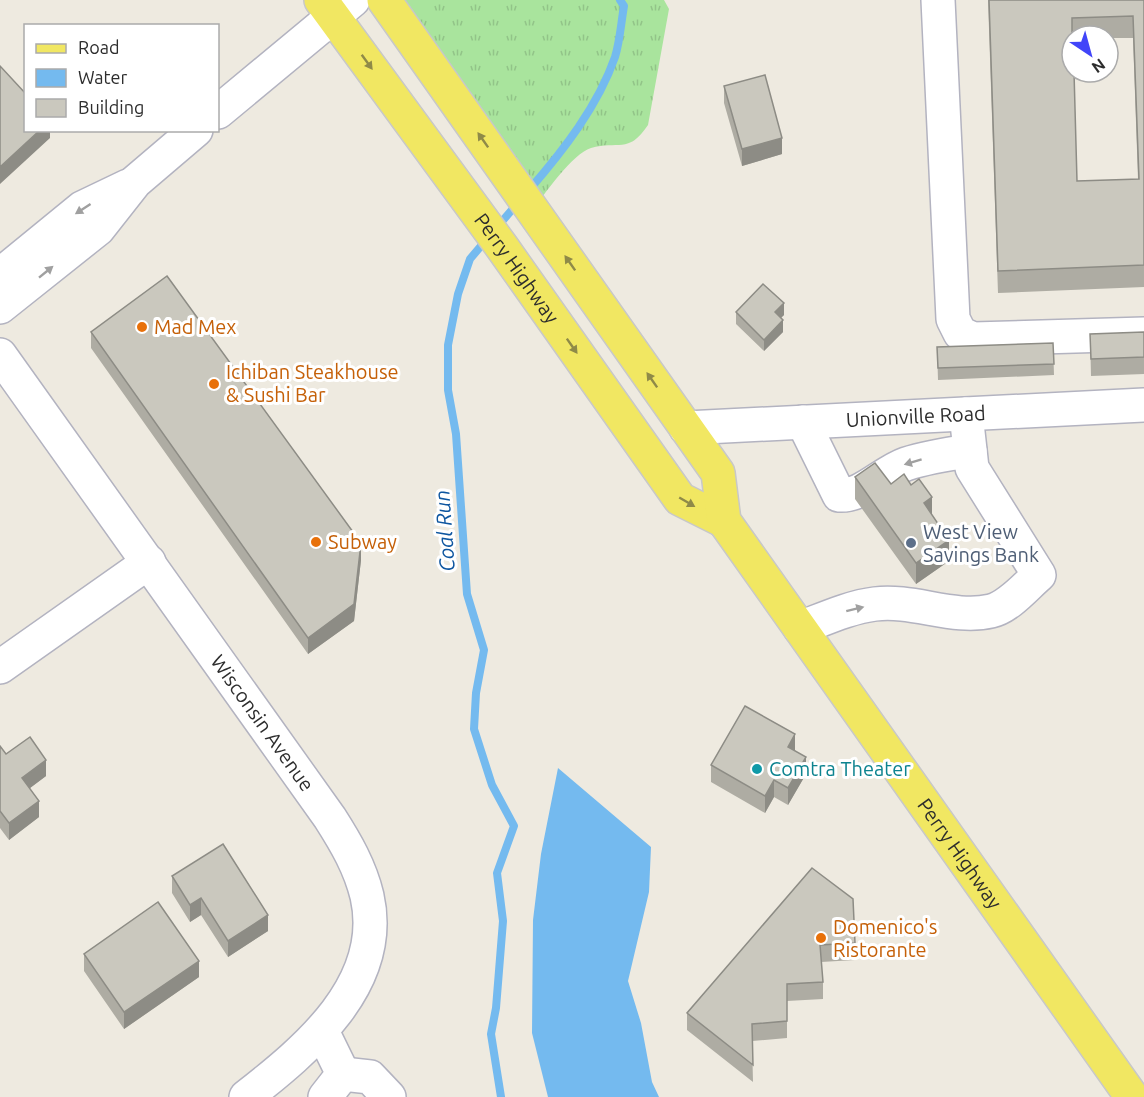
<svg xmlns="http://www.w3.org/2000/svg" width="1144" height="1097" font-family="Ubuntu,sans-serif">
	<defs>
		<pattern id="grass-tufts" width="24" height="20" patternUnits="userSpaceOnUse" patternTransform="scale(1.5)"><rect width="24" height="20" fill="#a9e49d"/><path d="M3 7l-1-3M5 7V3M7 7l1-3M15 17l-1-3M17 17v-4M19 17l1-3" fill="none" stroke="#92c488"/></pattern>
	</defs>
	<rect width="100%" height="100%" fill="#eeeae0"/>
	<path fill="url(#grass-tufts)" d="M384,0h280l5,9 -21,116c-20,30 -30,15 -57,23 -19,6 -46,46 -59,62z"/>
	<path fill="#74baef" d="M558,768l93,79 -2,45 -21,89 13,42 11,59 7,15h-111l-16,-64 1,-113 8,-66z"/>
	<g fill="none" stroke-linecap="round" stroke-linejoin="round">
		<path stroke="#74baef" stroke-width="8" d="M529,190c34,-39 69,-84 86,-133 5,-16 6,-34 9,-51l-4,-6
			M498,226l19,-22
			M486,240l-16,19 -12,35 -10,51v45l8,44 11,160 17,56 -8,43 -2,36 18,56 22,41 -17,47 6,48 -7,87 -5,26 10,63"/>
		<g stroke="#b3b3c0" stroke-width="36">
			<g id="minor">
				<path d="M938,0l15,319 7,14 13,6 171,-5"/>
				<path d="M218,112l135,-112"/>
				<path d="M0,275l82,-67 46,-22"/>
				<path d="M0,307l98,-78 37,-47 61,-52"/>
				<path id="s1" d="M0,355l330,463c16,25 30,49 37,78 20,88 -61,154 -121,201"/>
				<path d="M803,422l36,73c23,2 44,-23 67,-31 21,-7 42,-10 64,-13"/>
				<path id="s2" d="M686,428l458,-23"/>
				<path d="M800,628c24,-9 50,-21 75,-24 38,-5 79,16 116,7 18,-4 35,-25 48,-36l-67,-107 -6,-54"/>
				<path d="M0,667l149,-105"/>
				<path d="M322,1031l21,43 -18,23"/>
				<path d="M343,1074l27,3 19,20"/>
			</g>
		</g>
		<g stroke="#c8c8c8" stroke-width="36">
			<g id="major">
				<path id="s3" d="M321,0l181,247 178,252 44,22"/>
				<path id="s4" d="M384,0l334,473 6,48 408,576"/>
			</g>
		</g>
		<use href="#minor" stroke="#fff" stroke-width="33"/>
		<use href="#major" stroke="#f1e762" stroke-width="33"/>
	</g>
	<path fill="#aeaca3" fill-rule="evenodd" d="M988,0h156v287l-146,6zM1072,36h36v2h25l5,141 -61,2z
		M724,86l58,68 -40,12 -18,-63z
		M736,312l48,3 -3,3 2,14 -19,19 -28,-27z
		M91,332l270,228 -7,61 -46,33 -217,-306z
		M1144,332v42l-53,2 -1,-42z
		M1053,343l1,32 -116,5 -1,-33z
		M855,477l36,7 41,32 17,45 -33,23 -61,-85z
		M0,746l6,8 40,22 -16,12 9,29 -30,23 -9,-12z
		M795,750l11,24 -18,31 -14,-8 -9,16 -54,-31v-17z
		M812,868l43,75v17l-34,2 2,20v17l-36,2v37l-35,3 1,41 -66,-52v-17z
		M172,876l96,55 -40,26 -27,-42 -11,7 -18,-29z
		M84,954l115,23 -75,52 -40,-58z"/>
	<path fill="#8d8c85" d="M40,130h10v8l-50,46v-17z
		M782,138v16l-40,12v-17z
		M784,303v12l-9,8v-11z
		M783,320v12l-19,19v-11z
		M932,497v21l-8,-15z
		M949,540v21l-33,23v-21z
		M361,543v17l-7,61 -46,33v-16z
		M795,734v16l-7,14v-17z
		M806,757v17l-18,31v-17z
		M46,760v16l-24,18v-16z
		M774,780v17l-9,16v-17z
		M39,801v16l-30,23v-17z
		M201,898v17l-11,7v-17z
		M268,915v16l-40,26v-16z
		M199,961v16l-75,52v-17z"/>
	<path fill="#cac8be" stroke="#8d8c85" stroke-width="1.5" fill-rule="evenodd" d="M989,0h155v265l-146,6zM1133,16l6,163 -62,2 -3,-109h-2v-54z
		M0,66l26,28v36h14l-40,37z
		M765,75l17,63 -40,11 -18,-63z
		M167,276l194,267 -7,61 -46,34 -217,-306z
		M763,284l21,19 -9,9 8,8 -19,20 -28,-28z
		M1144,332v25l-53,2 -1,-25z
		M1053,343l1,21 -116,4 -1,-21z
		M875,463l16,21 13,-10 7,11 8,-6 13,18 -8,6 25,37 -33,23 -61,-86z
		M745,706l50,28 -7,13 18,10 -18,31 -14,-8 -9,16 -54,-31z
		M30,737l16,23 -24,18 17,23 -30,22 -9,-12v-65l6,8z
		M223,844l45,71 -40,26 -27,-43 -11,7 -18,-29z
		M812,868l41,31 2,44 -35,2 3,37 -36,2v37l-35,3 1,41 -66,-52z
		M158,902l41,59 -75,51 -40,-58z"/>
	<defs><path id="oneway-solid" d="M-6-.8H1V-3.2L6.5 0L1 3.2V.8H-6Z" transform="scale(1.5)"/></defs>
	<g fill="#8f8a48">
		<use href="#oneway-solid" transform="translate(367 62) rotate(54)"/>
		<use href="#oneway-solid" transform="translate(483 140) rotate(-125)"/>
		<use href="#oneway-solid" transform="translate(570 263) rotate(-125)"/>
		<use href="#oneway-solid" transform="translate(572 346) rotate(55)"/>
		<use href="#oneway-solid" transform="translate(652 380) rotate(-125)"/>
		<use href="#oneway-solid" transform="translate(687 502) rotate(30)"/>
	</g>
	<g fill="#a0a0a0">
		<use href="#oneway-solid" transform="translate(83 209) rotate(147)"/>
		<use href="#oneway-solid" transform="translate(46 272) rotate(-39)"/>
		<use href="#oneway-solid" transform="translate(913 462) rotate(163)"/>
		<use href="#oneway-solid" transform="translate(855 609) rotate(-14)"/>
	</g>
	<g fill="#e8710a" stroke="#fff" stroke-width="2">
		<circle cx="142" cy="327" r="6"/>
		<circle cx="214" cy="384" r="6"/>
		<circle cx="316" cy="542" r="6"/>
		<circle cx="821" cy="938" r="6"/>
	</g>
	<circle fill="#5c6f8a" stroke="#fff" stroke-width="2" cx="911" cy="543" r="6"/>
	<circle fill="#0f9aa8" stroke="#fff" stroke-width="2" cx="757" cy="769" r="6"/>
	<g text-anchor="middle" stroke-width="6" stroke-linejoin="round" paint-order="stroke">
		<g font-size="20" fill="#2d2d2d" stroke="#fff">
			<text dy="7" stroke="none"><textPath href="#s3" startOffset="332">Perry Highway</textPath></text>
			<text dy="7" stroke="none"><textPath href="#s2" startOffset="230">Unionville Road</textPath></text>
			<text dy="7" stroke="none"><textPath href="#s1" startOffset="452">Wisconsin Avenue</textPath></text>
			<text dy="7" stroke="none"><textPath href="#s4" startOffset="1035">Perry Highway</textPath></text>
		</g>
		<g font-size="20" fill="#c56008" stroke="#fff" text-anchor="start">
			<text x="154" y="334">Mad Mex</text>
			<text x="226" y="379">Ichiban Steakhouse<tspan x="226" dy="23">&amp; Sushi Bar</tspan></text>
			<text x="328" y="549">Subway</text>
			<text x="833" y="934">Domenico's<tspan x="833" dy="23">Ristorante</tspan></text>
		</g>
		<g font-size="20" fill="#4e5e75" stroke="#fff" text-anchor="start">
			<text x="923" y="539">West View<tspan x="923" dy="23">Savings Bank</tspan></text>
		</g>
		<g font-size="20" fill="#0d838f" stroke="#fff" text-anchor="start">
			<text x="769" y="776">Comtra Theater</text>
		</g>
		<g font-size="21" font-style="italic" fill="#0e56a0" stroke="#fff">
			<text transform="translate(445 531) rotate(-94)" y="7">Coal Run</text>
		</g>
	</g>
	<rect x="24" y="24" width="195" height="108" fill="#ffffff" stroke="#ababab" stroke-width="1.5"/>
	<rect x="36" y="44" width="30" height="9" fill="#f1e762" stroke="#ababab" stroke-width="1.5"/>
	<text x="78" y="54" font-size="18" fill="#2d2d2d">Road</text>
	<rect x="36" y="69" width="30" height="18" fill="#74baef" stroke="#ababab" stroke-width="1.5"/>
	<text x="78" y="84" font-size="18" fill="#2d2d2d">Water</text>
	<rect x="36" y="99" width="30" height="18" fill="#cac8be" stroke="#ababab" stroke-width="1.5"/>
	<text x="78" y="114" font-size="18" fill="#2d2d2d">Building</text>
	<g transform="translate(1090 54) rotate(144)"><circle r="28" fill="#ffffff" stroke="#ababab" stroke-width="1.5"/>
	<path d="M0-4.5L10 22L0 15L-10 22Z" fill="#4145f9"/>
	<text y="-9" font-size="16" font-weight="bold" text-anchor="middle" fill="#2d2d2d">N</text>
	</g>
</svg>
